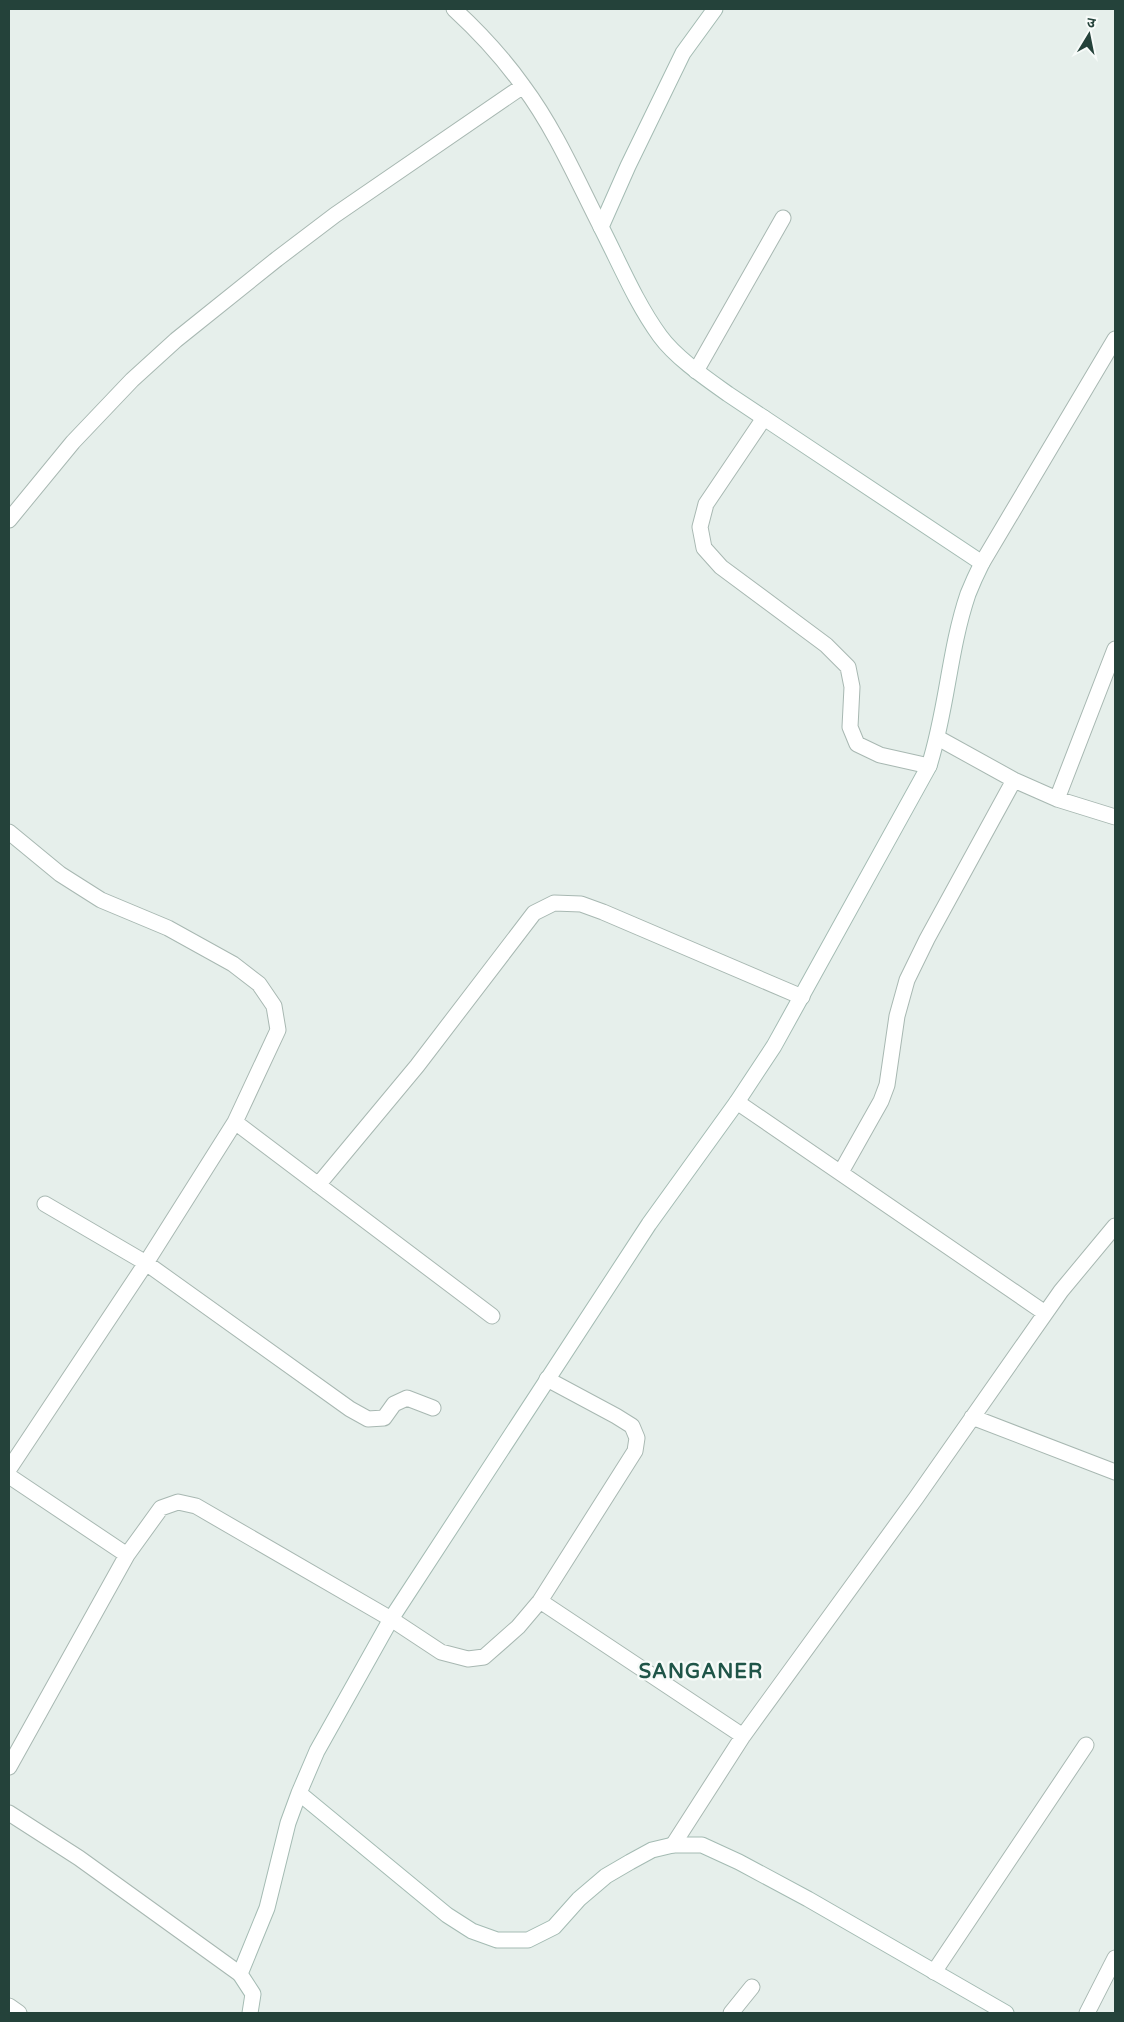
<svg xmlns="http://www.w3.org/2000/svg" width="1124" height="2022" font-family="'Varela Round','Noto Sans Devanagari',sans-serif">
	<rect width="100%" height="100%" fill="#e6efeb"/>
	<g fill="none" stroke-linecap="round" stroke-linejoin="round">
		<g stroke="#a8b8b2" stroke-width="17">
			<path id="street" d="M454,9c25,23 49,49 69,77 32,43 54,94 78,141
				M696,371l87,-153
				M764,418l-58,86 -6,23 4,21 17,19 105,78 22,22 4,20 -2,40 7,17 23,11 49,11
				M9,520l64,-78 59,-62 44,-40 101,-81 58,-44 188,-129
				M982,563l133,-224
				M938,738l76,42 43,19 58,18
				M1057,799l58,-150
				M9,832l51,42 41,26 67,28 65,36 26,20 15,22 4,24 -43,92 -89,141 -137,206
				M737,1102l308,211
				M235,1122l257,194
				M841,1172l40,-71 6,-16 10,-69 10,-36 20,-41 87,-159
				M318,1185l99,-119 117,-153 20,-10 27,1 22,8 199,85
				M45,1204l101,59 204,146 18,10 16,-1 10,-14 13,-6 26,10
				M972,1417l143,55
				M9,1476l118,79
				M540,1601l203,135
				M9,1767l118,-212 34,-47 17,-6 18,4 195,113 50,33 27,7 16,-2 34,-30 22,-26 95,-150 2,-13 -5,-12 -16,-10 -69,-37
				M9,1813l70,45 161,116
				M673,1845l70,-109 173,-238 145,-207 54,-65
				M934,1972l152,-227
				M9,2006l10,7
				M731,2013l21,-26
				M1087,2013l28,-55"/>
		</g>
		<g stroke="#a4bbb3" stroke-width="17">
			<path id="secondary" d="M299,1793l148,122 25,16 25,9h31l26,-13 25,-28 27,-23 24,-14 22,-12 21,-5h29l37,17 69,37 198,114
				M250,2013l3,-19 -13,-20 27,-66 21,-85 11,-30 18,-42 74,-132 258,-395 88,-122 37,-56 155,-280c18,-56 20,-116 39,-172 4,-10 9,-21 14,-31l-254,-169c-21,-15 -52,-36 -68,-58 -24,-33 -40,-72 -59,-109l27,-61 55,-113 32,-44"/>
		</g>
		<use href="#street" stroke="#fff" stroke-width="15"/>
		<use href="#secondary" stroke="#fff" stroke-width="15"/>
	</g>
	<g text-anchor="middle" stroke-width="4.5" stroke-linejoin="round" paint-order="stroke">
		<g font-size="20" font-weight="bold" letter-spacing="1" fill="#1f5548" stroke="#f7fbf9">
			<text x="701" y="1678">SANGANER</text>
		</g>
	</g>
	<rect width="1124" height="2022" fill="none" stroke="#24423a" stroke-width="20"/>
	<g transform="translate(1089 35) rotate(10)" stroke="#f7fbf9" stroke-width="4" paint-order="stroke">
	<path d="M0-4L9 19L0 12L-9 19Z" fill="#24423a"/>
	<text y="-8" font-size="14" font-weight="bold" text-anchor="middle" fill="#24423a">उ</text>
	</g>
</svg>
